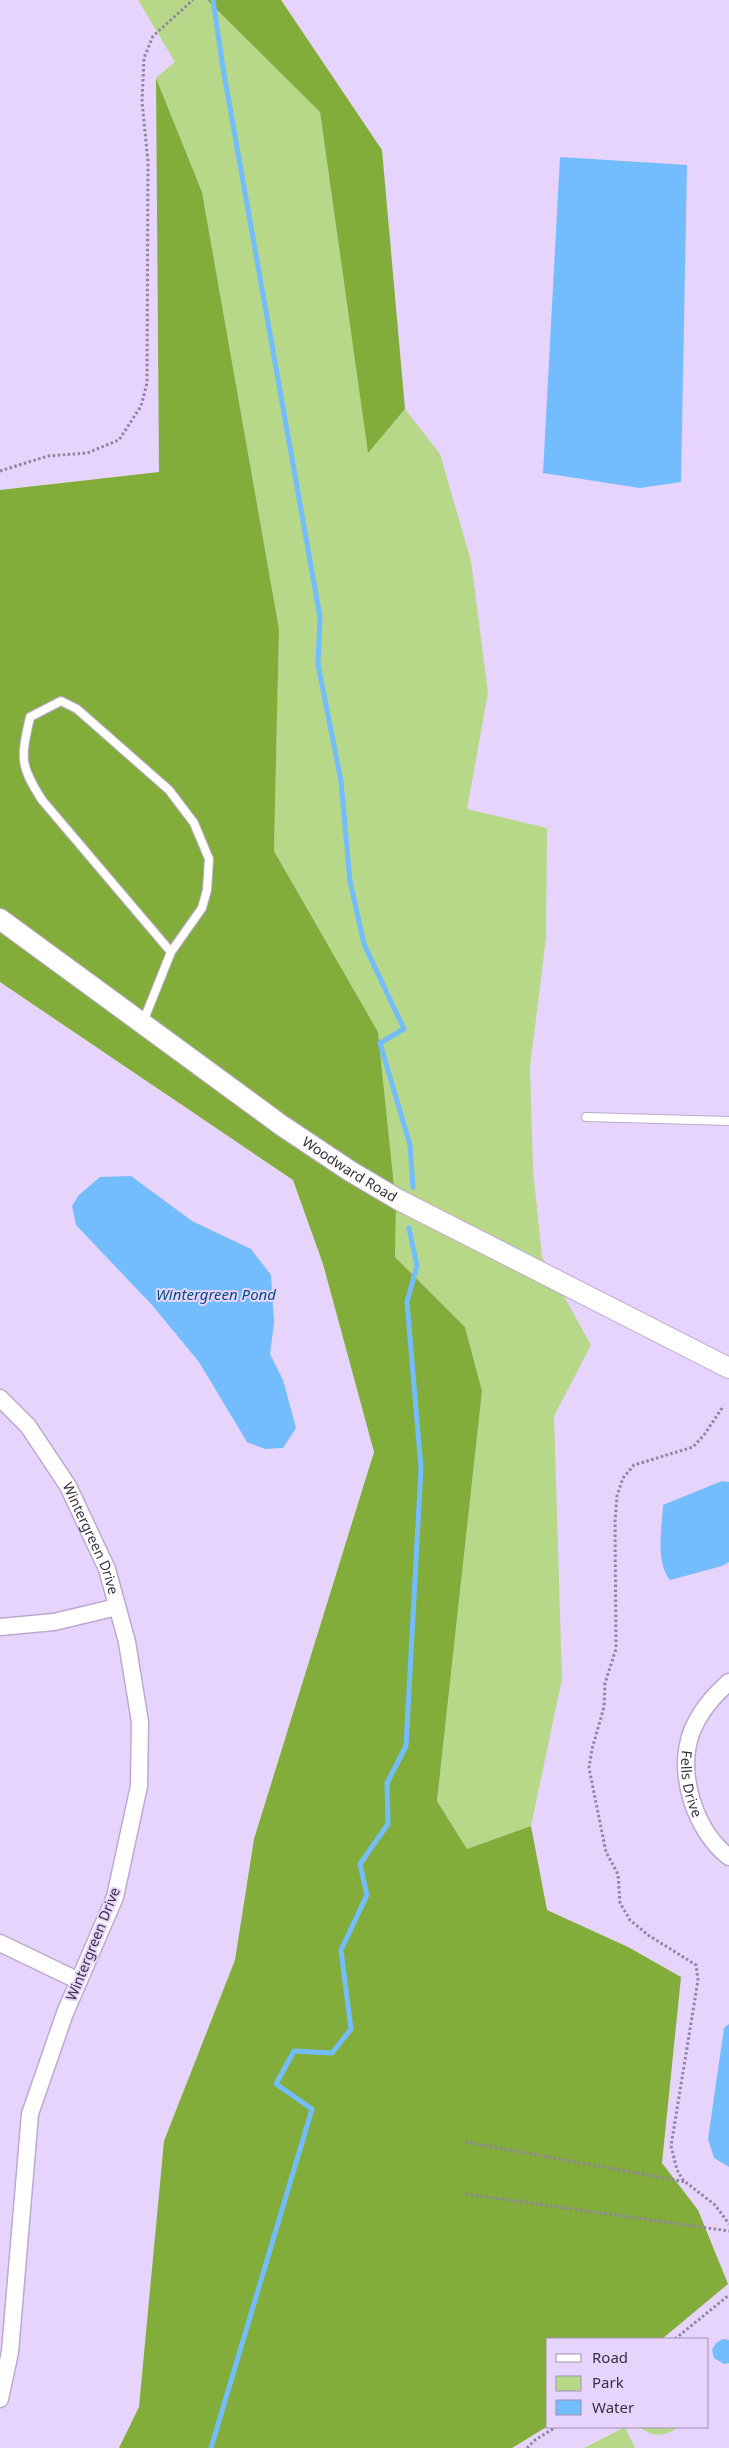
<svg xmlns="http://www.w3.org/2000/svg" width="729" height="2448" font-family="'Noto Sans',sans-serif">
	<rect width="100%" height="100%" fill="#e7d4fc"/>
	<path fill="#b6d888" d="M138,0h69l113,112 48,340 37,-43 35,45 31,107 17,132 -21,116 80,19 -1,110 -16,129 3,102 9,88 49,88 -37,71 8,263 -31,147 -64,23 -30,-48 45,-410 -17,-64 -70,-70 1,-52 -18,-173 -104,-181 5,-222 -77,-437 -46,-114 19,-16z
		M625,2427l10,21h-51z
		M640,2427h38c-12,10 -27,10 -38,0z"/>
	<path fill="#83ad3b" d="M207,0h74l101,150 23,259 -37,44 -48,-341z
		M156,78l46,114 77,437 -5,222 104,181 18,173 -1,52 70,70 17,64 -45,410 30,48 64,-23 16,84 81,37 53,30 -19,186 36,47 30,74 -66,55h-114v87l-36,22h-393l20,-41 25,-266 71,-181 19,-121 120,-387 -51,-188 -30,-84 -293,-198v-492l159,-18z"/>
	<path fill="#73bcfd" d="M560,157l127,8 -6,317 -41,6 -97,-15z
		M131,1176l61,45 59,28 20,26 3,48 -4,31 13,26 13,48 -13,20 -18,1 -18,-7 -48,-80 -47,-57 -76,-80 -4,-19 7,-11 21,-18z
		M722,1481l7,1v80l-7,4 -52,14c-15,-19 -8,-51 -7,-75z
		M729,2024v143l-15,-9 -6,-19 16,-111z
		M723,2339l6,1v23l-5,1 -10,-6 -2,-8 4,-7z"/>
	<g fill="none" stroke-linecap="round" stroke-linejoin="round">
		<path stroke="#73bcfd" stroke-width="5" d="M213,0l10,68 97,549 -2,47 23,117 9,100 14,63 40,85 -24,14 30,102 3,42
			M211,2448l101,-339 -36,-25 18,-33 38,2 19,-24 -10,-79 26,-55 -7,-31 28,-40 -1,-41 19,-37 15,-278 -14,-166 10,-36 -8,-38"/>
		<g stroke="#bca9d0" stroke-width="10">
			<path id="service" d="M143,1022l28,-70 -129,-152c-23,-36 -21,-42 -12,-83l31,-16 16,8 92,81 25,33 15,36 -2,31 -5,18 -31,44
				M586,1117l143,4"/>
		</g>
		<g stroke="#bca9d0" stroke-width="19">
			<g id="minor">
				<path id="s1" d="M0,1398l28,28 40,60 39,83 20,73 13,80 -1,64 -24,111 -50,116 -35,101 -20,238 -10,47"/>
				<path d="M0,1627l54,-5 63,-15"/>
				<path id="s2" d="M729,1682c-16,14 -29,29 -37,49 -16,42 3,100 37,126"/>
				<path d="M0,1943l79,38"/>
			</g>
		</g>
		<g stroke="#bca9d0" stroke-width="22">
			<g id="tertiary">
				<path id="s3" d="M0,919l281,206 69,46 49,29 330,168"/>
			</g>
		</g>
		<path stroke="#9184a0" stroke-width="3" stroke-dasharray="2.5 2.5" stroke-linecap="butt" d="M0,471l48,-15 39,-3 32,-13 22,-34 6,-23 1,-221 -6,-60 2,-44 9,-22 40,-36
			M722,1408l-18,27 -11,12 -59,18 -11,13 -6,18 -2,26 1,127 -11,34 -1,24 -12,42 -3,19 17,84 12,22 2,29 10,17 18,15 48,30 2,15 -27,166 6,24 6,10 32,25 14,19
			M465,2142l221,40
			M466,2194l263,37
			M675,2339l54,-44
			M527,2448l8,-8 21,-13"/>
		<use href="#service" stroke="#fff" stroke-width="8"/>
		<use href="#minor" stroke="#fff" stroke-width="16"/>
		<use href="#tertiary" stroke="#fff" stroke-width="20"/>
	</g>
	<g text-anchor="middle" stroke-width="4" stroke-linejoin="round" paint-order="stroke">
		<g font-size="14" fill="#383040" stroke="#e7d4fc">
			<text dy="5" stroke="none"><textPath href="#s3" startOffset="430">Woodward Road</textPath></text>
			<text dy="5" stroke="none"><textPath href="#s1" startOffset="169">Wintergreen Drive</textPath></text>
			<text dy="5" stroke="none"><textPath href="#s2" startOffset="116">Fells Drive</textPath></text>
			<text transform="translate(93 1944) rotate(-68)" y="5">Wintergreen Drive</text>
		</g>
		<g font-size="15" font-style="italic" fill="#024d81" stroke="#e7d4fc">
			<text x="216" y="1300">Wintergreen Pond</text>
		</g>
	</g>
	<rect x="546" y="2338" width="162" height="90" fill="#e7d4fc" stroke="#a192b1"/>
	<rect x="556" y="2354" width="25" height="8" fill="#ffffff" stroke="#a192b1"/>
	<text x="592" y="2363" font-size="15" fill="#383040">Road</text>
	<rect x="556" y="2376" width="25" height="15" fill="#b6d888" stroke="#a192b1"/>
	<text x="592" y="2388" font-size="15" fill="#383040">Park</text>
	<rect x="556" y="2400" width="25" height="15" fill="#73bcfd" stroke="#a192b1"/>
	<text x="592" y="2413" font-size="15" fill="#383040">Water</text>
</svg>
